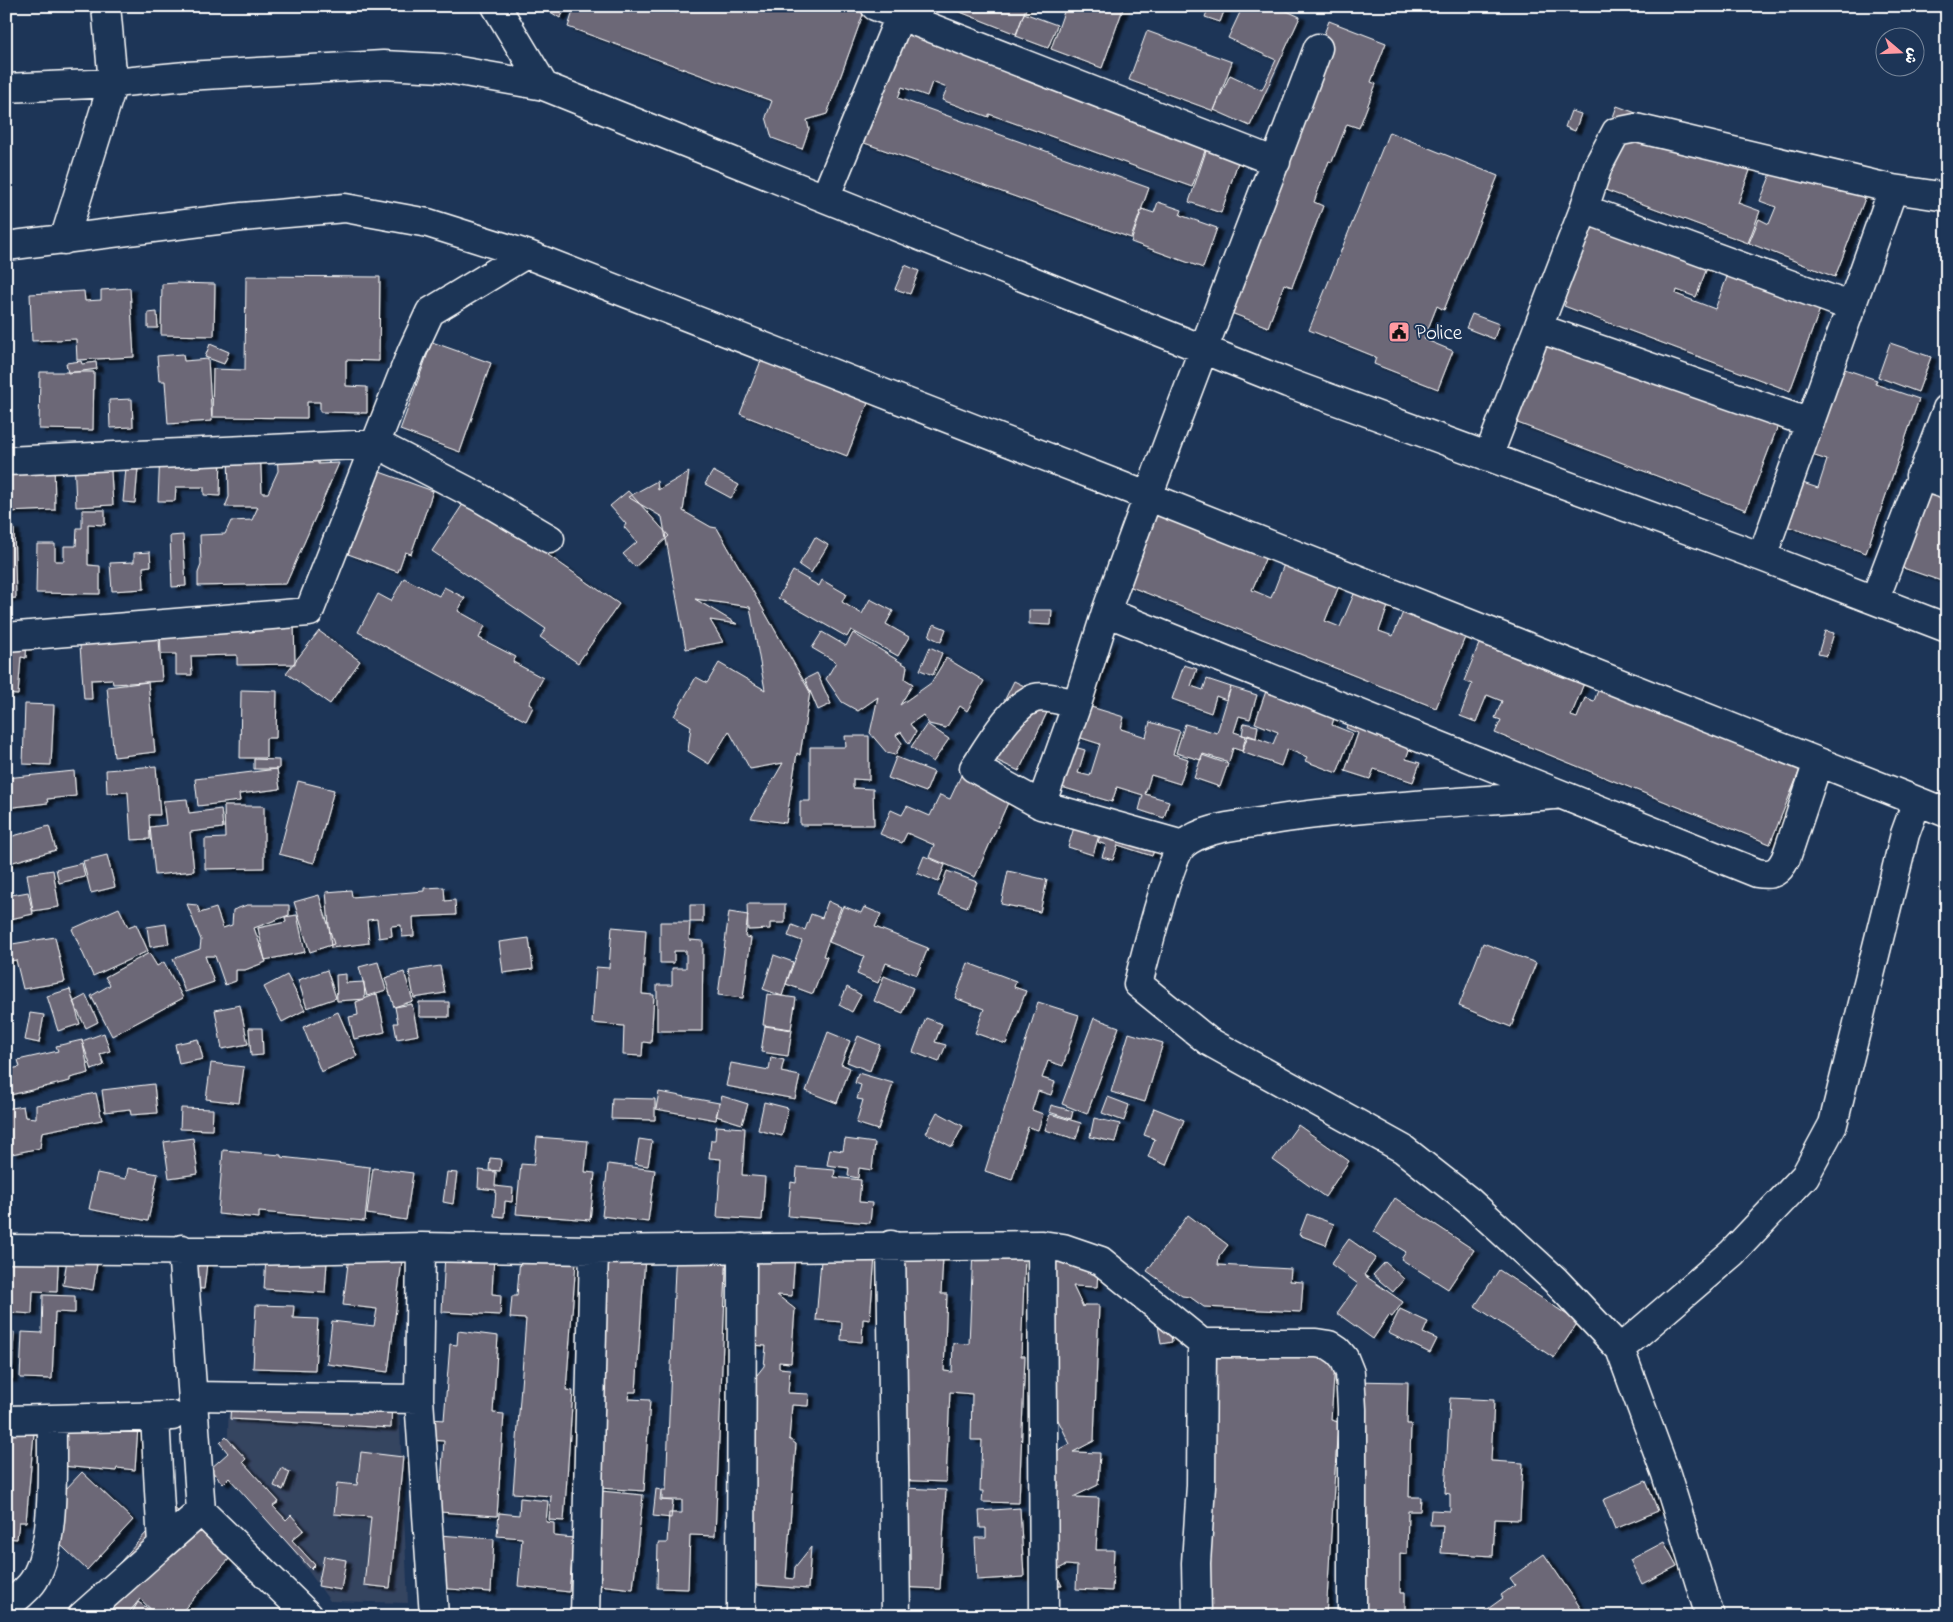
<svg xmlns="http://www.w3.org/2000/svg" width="1953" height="1622" font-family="'Indie Flower','Playpen Sans Arabic',sans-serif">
	<defs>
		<filter id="shadow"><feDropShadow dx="5.5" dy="3" stdDeviation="1" flood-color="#0009"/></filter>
	</defs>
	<rect width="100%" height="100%" fill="#1d3557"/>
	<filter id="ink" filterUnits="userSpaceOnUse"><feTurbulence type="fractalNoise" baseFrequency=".02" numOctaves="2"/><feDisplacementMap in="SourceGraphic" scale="10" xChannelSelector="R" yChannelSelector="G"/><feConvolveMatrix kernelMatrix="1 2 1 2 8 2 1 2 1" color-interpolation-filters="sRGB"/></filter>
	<g filter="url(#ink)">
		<path fill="#354461" d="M229,1404l170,2 9,197 -78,-2 -103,-142z"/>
		<path fill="#6c6777" stroke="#fff" filter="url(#shadow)" d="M541,6h27l-8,12z
			M581,6h77l19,7 2,-7h187l-39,108 -20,6 2,9 -7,20 -30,-11 -6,-21 6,-16 -204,-74 6,-19z
			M945,6h82l-11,28z
			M1066,6h58l-22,62 -51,-19z
			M1209,6h17l-6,16 -15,-5z
			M1243,6h33l24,11 -50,109 -36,-16 16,-35 32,15 14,-30 -48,-22z
			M1024,13l33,12 -9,23 -32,-12z
			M901,17l200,73 -7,17 9,3 4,-13 104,37 -19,53 -203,-73v3l-47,-17 5,-12 -15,-6 -5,14 -25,-9 -4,11 251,90 -18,50 -289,-103 38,-107 15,6z
			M1329,21l57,22 -15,39 5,2 -17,44 -12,-4 -15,38 -3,-1 -15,41 9,4 -31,81 -8,-3 -16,43 -50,-19z
			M1147,31l85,31 -18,49 -85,-31z
			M1617,106l138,51 -17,46 22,8 -12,32 -159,-59z
			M1571,111l10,3 -6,17 -10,-4z
			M1389,132l109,44 -54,134 -7,-4 -13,33 29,12 -15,38 -64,-25 2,-7 -67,-27z
			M1210,139l32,11 -21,63 -32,-11z
			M1781,149l89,36 -35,92 -86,-34 10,-24 10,5 7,-17 -16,-6z
			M1158,202l24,8 -2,5 37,13 -14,40 -72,-26 11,-33 12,4z
			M1579,202l134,50 -17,45 -19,-7 -1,4 39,15 18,-48 91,37 -34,93 -226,-85 2,-4 -21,-8z
			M905,265l14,6 -9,23 -15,-5z
			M246,276l134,1 -1,84 -33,-1v26l21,1v26l-47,-1v-10h-13v16l-95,-1 1,-48 32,1z
			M176,283l39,1 -1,52 -53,-1 1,-51z
			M130,288l4,69 -57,3 -1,-21 -44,2 -2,-47 54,-3 1,10 16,-1v-10z
			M157,312l1,16h-10v-15z
			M1472,314l27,10 -5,15 -28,-11z
			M1539,320l243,95 -36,95 -244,-93z
			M432,342l59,21 -31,89 -60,-22z
			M1890,343l41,14 -13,35 -40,-15z
			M210,344l19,8 -5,12 -19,-7z
			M764,353l106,45 -23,58 -107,-42z
			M183,354l1,7 24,-2 4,62 -44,3 -3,-43h-6l-2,-25z
			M81,361l1,3 14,-2 1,7 -29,4 -2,-10z
			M1824,362l53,18 -2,4 44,15 -53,154 -103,-35 15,-43 40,13 9,-28 -33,-11z
			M40,372h54l-1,58 -54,-1z
			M132,399l1,28 -23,1 -1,-28z
			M317,443l1,21 21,-1 -53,121 -88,2v-13l3,-8 -1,-30 25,-1 6,-13 21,-1 6,-13h-33l4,-10 -1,-50h32l2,46h6l10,-22 -1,-19z
			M221,449l-1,47 -16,-1v-8h-28l-1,14h-17l2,-49z
			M110,455l3,50 -37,2 -2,-51z
			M127,456l12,1 -4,46 -12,-1z
			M54,458l1,52 -49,2v-53z
			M1914,466l33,11v106l-64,-22z
			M377,471l56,20 -22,63 -6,-2 -7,20 -50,-18z
			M713,471l26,14 -8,13 -26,-14z
			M689,472l-6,39 28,16 6,1 93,164 -10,63 -3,-2 -11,70 -35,-5 32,-55 -33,6 -21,-38 -20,33 -21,-13 3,-25 -17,-10 22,-39 11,6 12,-20 46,27 -15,-83 -55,-8 42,25 -27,-4 13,22 -37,7 -24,-132 -34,-20 29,-16 1,9z
			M628,491l41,45 -34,31 -12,-13 14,-12 -13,-15 2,-3 -16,-18z
			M469,495l82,56 -3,4 71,49 -41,59 -38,-26 6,-8 -114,-78z
			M1143,499l125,53 -16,38 19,8 15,-39 55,22 -16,40 15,6 17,-40 33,14 -11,30 14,5 13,-31 62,25 -32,78 -325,-129z
			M82,510h23v15l-17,-1v41l12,1v28l-64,-1 1,-49h18v17h9v-15h12l1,-18h5z
			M6,527h8l2,71 -10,1z
			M183,535l3,51 -14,1 -2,-51z
			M815,537l13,8 -17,28 -12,-8z
			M150,552l1,14 -8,1 1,22 -32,2 -2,-28 24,-1v-9z
			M793,571l26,15 3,-6 24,14 -4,8 20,12 8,-15 23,12 -7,13 23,13 -11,19 -47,-26 -4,7 -69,-39z
			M404,578l35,18 5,-9 21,11 -7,13 27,15 -6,12 37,19 -3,5 30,16 -14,26 4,3 -7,14 -168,-89 20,-38 13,7z
			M1029,610h23l-1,15 -22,-1z
			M294,622l1,42 -58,1v-10l-46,1 1,19h-16v-21h-15l-1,-29z
			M934,624l12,5 -5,13 -12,-6z
			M158,626l4,55 -49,3 -1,-5 -21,1 1,19h-8l-5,-67z
			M319,631l41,30 -30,43 -44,-31z
			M1825,631l9,2 -7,23 -9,-2z
			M822,632l24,14 7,-13 54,33 -2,13 8,5 -13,21 31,-22 15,-25 38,23 -17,30 -7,-5 -14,22 -17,-4 -6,-9 -13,9 6,8 -7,12 -8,-12 -5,3 6,8 -7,12 -8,-2 -17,-20 8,-36 -20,14 -16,-9 -16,-23 10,-17 -24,-14z
			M1483,634l103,44 -15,38 6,2 8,-20 9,3 6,-16 201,82 -31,77 -275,-111 6,-13 -6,-2 7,-17 -15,-6 -11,27 -16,-6 12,-32 -8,-3z
			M6,637l21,1 -1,20 -5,-1 -3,38 -12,-1z
			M1112,638l-21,69 33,10 -3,12 25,8 4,-15 30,9 -7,23 15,5 -8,25 -29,-9 -6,19 24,7 -5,17 -25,-8 4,-15 -26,-8 -5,15 -74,-22 16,-39 31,9 -7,23 12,3 10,-32 -44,-14z
			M930,647l12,6 -9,22 -13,-5z
			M1184,665l13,4 -6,17 12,4 4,-11 24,8 -5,13 -10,-4 -5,17 -39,-14z
			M817,673l14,31 -13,6 -13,-31z
			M1014,681l39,19 -34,71 -40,-19z
			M148,682l7,70 -41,5 -7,-70z
			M1231,687l26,8 -7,24 -11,-3 -5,16 12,4 -4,15 -9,-3 -4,14 -26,-8 -2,6 -25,-7 9,-29 32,9z
			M241,690l36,1 -1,47h-10v20h-26z
			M1266,691l68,27 -2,7 20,8 -15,40 -32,-12 2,-4 -20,-8 -6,17 -39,-14 6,-17 25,9 5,-12 -23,-9z
			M25,704l29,1 -3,60 -28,-1z
			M1349,717l64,21 -7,21 14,4 -7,19 -39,-13 -4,10 -25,-8 13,-38 -12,-5z
			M1244,723l14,3 -2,12 -14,-3z
			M927,724l22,15 -16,23 -22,-15z
			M845,736h24v44l-16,-1v9l20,1 1,36h-74v-24h10v-54h36z
			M1202,755l26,9 -8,23 -26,-9z
			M896,757l38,15 -8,20 -38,-14z
			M254,759l25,1v9h-25z
			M156,766l4,49h-11l1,24 -19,1 -3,-48 -21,1 -1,-23z
			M965,767l49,22 -39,88 -46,-20 5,-12 -27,-12 -5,10 -22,-9 11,-24 11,5 5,-9 23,10 10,-21 10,4z
			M277,769l3,20 -41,5 1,7 -42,5 -3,-27z
			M74,771l2,25 -29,3 1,4 -42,5v-30z
			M298,781l36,9 -20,73 -35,-9z
			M187,799l2,14 32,-4 2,19 -33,4 4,39 -39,4 -5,-48 16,-2 -3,-24z
			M224,806h40v62l-59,1v-30l20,-1z
			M1079,811l25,7 -11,37 -25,-8z
			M1106,819l53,18 -7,19 -34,-11 -5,15 -11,-3 4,-12 -8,-3z
			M49,826l7,24 -50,14v-26z
			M107,855l8,32 -24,6 -8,-32z
			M924,856l21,9 -7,17 -21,-9z
			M82,863l3,14 -26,6 -3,-14z
			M53,870l6,37 -26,4 -6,-37z
			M947,871l30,11 -10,25 -29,-11z
			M1008,871l39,9 -7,32 -39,-8z
			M444,887l1,14 10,-1 1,15 -43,2 1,19 -12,1 -1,-12 -10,1 1,10 -13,2 -2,-19 -10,1 2,23 -38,5 -5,-56 25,-2 1,7 72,-6v-3z
			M28,892l5,22 -27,6v-24z
			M319,895l15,49 -24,8 -16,-50z
			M828,901l13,6 -18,49 4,1 -14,37 -27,-10 16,-43 -14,-5 4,-11 13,5 6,-16 11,4z
			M187,904l10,1 3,8 16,-5 7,20 9,-3 1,-15 14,-5h42v10l-35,13 12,34 -21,8h-9v11l-11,4 -10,-29h-10l9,26 -29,10 -12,-33 27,-10 1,-9z
			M747,904h38v19h-15v6l-22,1z
			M690,905h13v17h-13z
			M843,906l18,7 3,-6 17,7 -6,13 53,21 -11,27 -31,-12 -8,20 -21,-9 7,-18 -35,-14z
			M119,908l9,19 8,-3 12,27 -55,25 -21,-47z
			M729,912l19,3 -3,22 6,1 -8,60 -25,-3z
			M297,915l8,37 -40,8 -7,-32 28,-6 -1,-5z
			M660,922h30l-1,18 14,1 -1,90h-45v-46h15v-17h14v-17h-12v12h-14z
			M166,924l3,20 -19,3 -3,-20z
			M612,927l34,3 -4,64 12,1 -3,48 -8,-1 -1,14 -19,-1 1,-29 -32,-3 4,-56 13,1z
			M55,937l10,45 -42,7 -7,-29 -10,2v-17z
			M529,938l4,31 -30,4 -4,-31z
			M1483,943l53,20 -25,64 -52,-21z
			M149,953l8,13 7,-4 19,36 -71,38 -21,-40 19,-11 -5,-8z
			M774,955l19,7 -11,34 -19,-7z
			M378,962l8,28 -19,6 -8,-29z
			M968,963l48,18 -2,6 12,4 -20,53 -31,-11 9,-24 -29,-11z
			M440,966l5,27 -31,5 -5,-27z
			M327,970l9,28 -29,10 -9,-28z
			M404,972l9,29 -19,6 -9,-29z
			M346,974v9l18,-1 1,17 -28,2 -1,-26z
			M287,975l18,35 -23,12 -18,-35z
			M884,976l29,12 -10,25 -29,-12z
			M847,987l14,8 -9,17 -13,-7z
			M70,989l10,35 -22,7 -11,-35z
			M377,994l8,38 -31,7 -5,-22 9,-2 -2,-13z
			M767,994l29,4 -5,31 -28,-4z
			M86,995l12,27 -12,6 -13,-26z
			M419,1002h30v15h-30z
			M1038,1002l41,13 -16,51 -15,-5 -6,17 13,4 -4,13 -13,-4 -6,19 11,4 -5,16 -10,-3 -16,53 -27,-9z
			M412,1004l6,31 -21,4 -3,-16h4l-3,-16z
			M240,1005l8,39 -26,5 -7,-39z
			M338,1012l19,44 -36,16 -18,-45z
			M30,1013l14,2 -5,28 -14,-3z
			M926,1018l16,6 -7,18 11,3 -7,17 -26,-10z
			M1094,1018l25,9 -32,87 -25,-10z
			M765,1026l27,4 -4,26 -27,-4z
			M249,1028h13l1,27 -12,1z
			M828,1032l22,9 -9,23 9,4 -13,35 -31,-12z
			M104,1033l6,18 -10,3 4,11 -12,5 -10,-29z
			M1129,1033l34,10 -18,59 -34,-10z
			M858,1036l22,9 -10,26 -23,-9z
			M198,1039l5,20 -24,5 -4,-20z
			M82,1040l7,33 -19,5v3l-64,15v-26l14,-3 -2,-7 40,-9 -2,-5z
			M771,1057l13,3 -3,12 19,4 -5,23 -69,-13 5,-23 38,7z
			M211,1063l33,4 -5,36 -33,-4z
			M858,1073l35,10 -15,47 -22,-7 7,-23 -6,-1 4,-14 -6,-2z
			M154,1084l3,29 -26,2 -1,-6 -25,3 -3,-22z
			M659,1092l60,11 -3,17 -60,-11z
			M96,1093l6,27 -60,12 -2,16 -28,6 -6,-20v-25l17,-3 2,11 11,1v-13z
			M722,1096l26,8 -6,20 -26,-8z
			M1108,1097l21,8 -5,16 -22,-8z
			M612,1098l43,1v21l-44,-1z
			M764,1102l24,6 -6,28 -24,-6z
			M1051,1105l22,6 -2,8 -22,-7z
			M181,1108l32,1 -1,21 -32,-1z
			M1154,1108l30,12 -18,45 -18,-8 7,-18 -11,-4z
			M937,1112l26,14 -11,21 -26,-14z
			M1050,1114l31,9 -5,16 -31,-9z
			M1094,1118l26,6 -5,18 -25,-5z
			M1298,1125l51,36 -24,36 -52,-37z
			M716,1126l29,2 -3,47 23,2 -3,43 -45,-3 4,-58 -12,-1 2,-18h4z
			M537,1137l51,4 -3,31 10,1 -5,47 -74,-6 5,-50 13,1z
			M193,1138l5,36 -29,4 -5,-36z
			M639,1139l13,2 -4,25 -13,-2z
			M845,1139l30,4 -3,27 -13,-2 -1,10 -10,-2 1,-8 -22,-3 3,-16 13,2z
			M223,1150l58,5v2l89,10 -5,54 -106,-9v6l-41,-4z
			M490,1158l11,1 -1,12 -11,-1z
			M608,1164l47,6 -7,52 -46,-6z
			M797,1167l38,3 -1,7 27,3 -2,22 13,1 -2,20 -82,-7 3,-34 5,1z
			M128,1168l30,6 -10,47 -59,-12 8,-36 29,6z
			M373,1168l40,5 -7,47 -39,-6z
			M479,1170l17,2 -1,14 18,2 -1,14 -7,-1 -1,16 -10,-1 2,-26 -18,-2z
			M447,1172l10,1 -4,31 -10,-2z
			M1395,1198l79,52 -26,39 -47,-30 5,-7 -32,-20z
			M1307,1214l27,10 -8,21 -27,-10z
			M1188,1215l40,30 -9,12 -1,8 73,4 -1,12 13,1 -2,30 -97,-5 -14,-10 -8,-1 -35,-25z
			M351,1239l53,6 -16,127 -61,-8 5,-43 42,5 3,-17 -34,-4z
			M1349,1239l27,19 -12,17 39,27 -11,15 -3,-2 -16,24 -36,-26 21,-29 -27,-20z
			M70,1241l30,4 -7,45 -30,-5z
			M6,1243l53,1 -2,48 -24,-1 -1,23 -26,-2z
			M267,1243l61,3 -3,47 -61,-4z
			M521,1244l56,5 -11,141 7,1 -9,130 -15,-1 2,-24 -38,-3 13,-174 -16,-1 2,-22h5z
			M676,1244l51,2 -12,290 -25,-1 -2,54 -31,-1 1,-45h9l2,-30h13v-13h-20v-10h4z
			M899,1245l44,12 -2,37h6l-3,77 8,1 1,-29 16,1 4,-95 52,7 -4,100h4l-6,147 -37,-1 1,-11h-3l2,-51h-11l1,-46 -22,-2 -4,90 -56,-2z
			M822,1248l53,8 -5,64 -7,-1 -1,23 -21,-2 1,-18 -26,-2z
			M1048,1249l51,2 -2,36 -24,-1 10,21 1,-2h15l-5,136 -21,11 27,1 -2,32 -25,12 26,1 -3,52h18l-2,41 -36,-2 1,-23 -11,-1 -11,6 7,15h-14l3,-96 8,-4 -8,-16v-16l19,-10 -18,-36z
			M745,1251l50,4 -3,41 -15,-1 18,14 -4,54 -12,-1v6l11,1 -2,24 21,1 -1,12 -16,-1 -3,34 7,5 -10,134 8,1 1,-12 16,-20 -3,42 -52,-4 -5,-4 1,-210 5,4 7,-9 2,-20 -29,-2z
			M445,1253l49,2 -2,39 9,1 -1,20 -58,-3z
			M196,1254l11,9 -3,26 -11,-1z
			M599,1254l46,3 -9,135h-7l-1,7 22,1 -6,91 -45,-3z
			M1385,1262l19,17 -11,13 -20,-17z
			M1499,1270l79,52 -24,36 -79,-52z
			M43,1295l32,1v17l-20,-1 -3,67 -32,-1 2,-46 20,1z
			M256,1305l38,1 -1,12 25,1 -3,51 -62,-2z
			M1400,1309l28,13 -5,11 14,6 -7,14 -42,-20z
			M1169,1323l3,19 -11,2 -3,-19z
			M458,1331l40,5 -5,77 11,1 -7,102 -58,-4 5,-71 -14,-1 1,-21 13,1 6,-76 7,1z
			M6,1332h8l-2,47h-6z
			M1200,1343l136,6 -5,71 7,2 -12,194h-125z
			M1351,1381l57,1 -1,42h4l-2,73h12l-1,14h-12l-1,43 -7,-1v40h5v23h-54z
			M232,1388l160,8 -1,32 -161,-9z
			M1450,1398l44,2 -3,61 32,2 -3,57 -25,-1 -2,37 -52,-3 2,-28h-13l1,-15 19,1v-17l-5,-1z
			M55,1420l83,7 -3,43 -18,-2 -1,3 -65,-6z
			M6,1431l28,2 -8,89h-7l-2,17 -11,-1z
			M226,1437l20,22 -3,3 36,40 -6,4 13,14 5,-5 13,15 -12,10 23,25 -4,4 -82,-91 -6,6 -13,-15 18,-16 -8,-10z
			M361,1452l42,5 -13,131 -26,-3 7,-68 -37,-3 3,-31 20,2z
			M281,1468l9,4 -7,18 -9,-4z
			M82,1472l51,48 -46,50 -41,-39v-21z
			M1646,1481l12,30 -43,18 -12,-29z
			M904,1488l42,2 -6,99 -42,-2z
			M656,1489l5,1 -1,10 13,1 -2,17 -18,-2z
			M601,1491l42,4 -10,94 -43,-5z
			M520,1498l28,3 -2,21 8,1v13l20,2 -5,54 -51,-6 4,-48 -25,-2 2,-23 20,2z
			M171,1505l59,53 -52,58h-20l-18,-17 -14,17h-54z
			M1020,1508l4,69 -47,3 -2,-42h11v-10h-6l-1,-17z
			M439,1535l55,4 -3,53 -55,-4z
			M1664,1542l13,24 -35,18 -12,-24z
			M1544,1554l42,62h-108l25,-18 -2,-3 14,-10 -5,-7z
			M324,1556l22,4 -5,30 -23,-4z
			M138,1602l22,14h-30z"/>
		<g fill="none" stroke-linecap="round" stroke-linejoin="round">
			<g stroke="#fff" stroke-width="31">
				<path id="minor" d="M496,6l48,80
					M875,6l401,156
					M1318,48c-70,188 -145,375 -212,564l651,261c16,3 22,-1 29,-15l32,-96
					M6,88l107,-5 73,-7 197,-11 59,3 102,18 744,297 474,174 185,71
					M825,198l75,-182
					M1584,209l268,98
					M64,240l49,-157 -7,-77
					M6,246l236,-29 103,-9 83,15 98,31 621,242 770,305
					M1538,328l272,95
					M1488,457l96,-248 14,-43 18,-34 20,-4 257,61 54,8
					M6,461l371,-17 100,52 73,43
					M1920,476l27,9
					M1762,557l131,-368
					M1875,599l72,-190
					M1106,612l-29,92c-12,-2 -31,-9 -42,-6 -24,7 -47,50 -61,70l67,37 142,40
					M6,637l303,-25 103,-261 18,-39 96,-58
					M1554,795c-98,8 -197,11 -294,27 -24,4 -57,6 -76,22 -14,12 -40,117 -46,140l70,57 195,108 66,52 86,79 65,69 46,125 44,142
					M1041,805l36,-101
					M891,1245l5,371
					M1042,1245l2,371
					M421,1247l-2,152 15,217
					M6,1249l238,2 177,-4 173,3 448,-5 21,3 38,13 101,82h114l13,2 9,6 6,7 6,15 2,36v207
					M182,1249l19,262 108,105
					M1620,1349l112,-96 73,-77 28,-52 72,-290 12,-33 30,12
					M194,1396l225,3
					M6,1420l166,-4
					M162,1545l39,-34
					M6,1607c9,-8 22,-17 28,-27 23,-39 17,-116 18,-161
					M82,1616l80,-71 -7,-128
					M585,1616l9,-366
					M741,1616l1,-368
					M1197,1616l-1,-53 5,-78 1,-142"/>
			</g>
			<use href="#minor" stroke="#1d3557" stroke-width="28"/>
		</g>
	</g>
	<defs>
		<g id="civic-square" transform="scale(1.125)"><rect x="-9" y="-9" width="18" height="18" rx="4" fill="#ff9aa2" stroke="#1d3557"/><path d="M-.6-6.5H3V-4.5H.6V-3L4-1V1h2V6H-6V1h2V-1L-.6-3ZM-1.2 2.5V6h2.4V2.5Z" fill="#111"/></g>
	</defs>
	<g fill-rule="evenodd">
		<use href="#civic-square" x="1399" y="332"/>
	</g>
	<g text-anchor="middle" stroke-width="4" stroke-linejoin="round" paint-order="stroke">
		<g font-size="21" fill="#fff" stroke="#1d3557" text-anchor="start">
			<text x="1415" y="339">Police</text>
		</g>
	</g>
	<rect width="1953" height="1622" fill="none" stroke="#1d3557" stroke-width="25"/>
	<rect x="12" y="12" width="1928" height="1597" fill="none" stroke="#fff" stroke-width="2" filter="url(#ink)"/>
	<g transform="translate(1900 52) rotate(109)"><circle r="24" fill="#1d3557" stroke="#77869a"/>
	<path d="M0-4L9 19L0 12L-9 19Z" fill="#ff9aa2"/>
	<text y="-8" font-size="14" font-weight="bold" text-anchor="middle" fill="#ffffff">ش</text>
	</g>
</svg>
